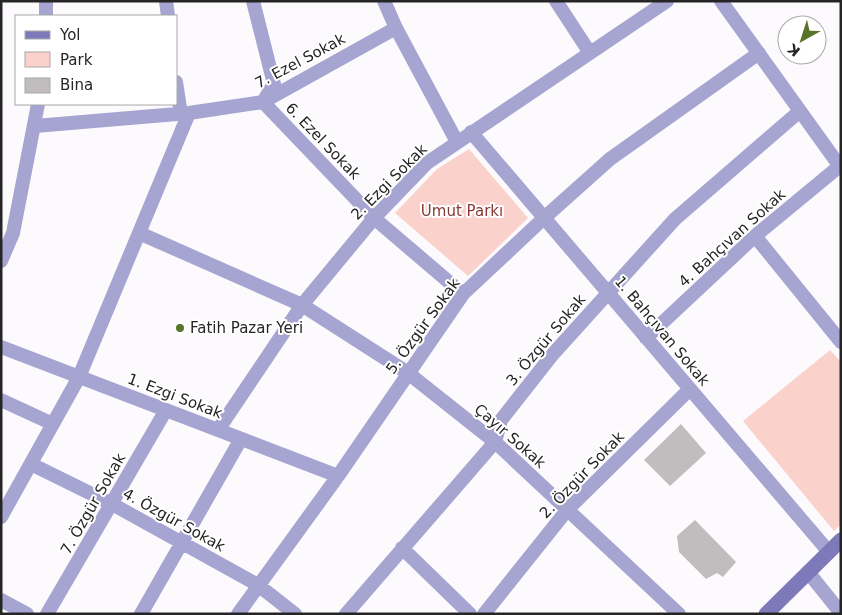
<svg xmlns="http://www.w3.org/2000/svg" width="842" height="615" font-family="'DejaVu Sans',sans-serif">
	<rect width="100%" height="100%" fill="#fcfafd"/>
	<path fill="#fbd1cc" d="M469,149l59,69 -60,58 -73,-63 42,-44z
		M830,350l11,12v162l-7,7 -91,-110z"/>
	<path fill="#c1bdbf" d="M681,424l25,29 -36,33 -26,-26z
		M695,520l41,42 -13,15 -6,-4 -11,6 -27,-27 -2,-16z"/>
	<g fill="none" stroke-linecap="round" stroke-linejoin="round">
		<path stroke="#a6a4d0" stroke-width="14" d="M46,1v15
			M166,1l2,15
			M253,1l21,83 -11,18 111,116 89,76
			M384,1l12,27 61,114
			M556,1l34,52
			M721,1l120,167
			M176,82l5,32
			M35,126l154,-13 74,-11 133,-74
			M471,132l358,420
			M139,233l163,72 106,68 87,69 184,172
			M755,236l86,106
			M1,261l12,-28 25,-129
			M646,338l109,-102 86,-71
			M1,347l337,129
			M1,400l52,24
			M218,430l84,-125 72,-87 53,-55 240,-162
			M31,464l81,40 146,81 37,29
			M1,517l78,-140 110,-264
			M402,548l68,66
			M808,572l33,41
			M1,600l26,14
			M47,614l119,-204
			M141,614l100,-175
			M238,614l100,-138 125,-182 81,-76 66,-59 149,-106
			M346,614l149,-172 6,-22 52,-66 122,-135 125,-108
			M484,614l84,-105 122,-120"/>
		<path stroke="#7e7ab9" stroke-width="15" d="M766,614l75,-74"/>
	</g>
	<circle fill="#597428" stroke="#fff" stroke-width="2" cx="180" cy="328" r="5"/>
	<g text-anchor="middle" stroke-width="4" stroke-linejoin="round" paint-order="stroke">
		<g font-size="15" fill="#262526" stroke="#fff">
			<text transform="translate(300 61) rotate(-28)" y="5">7. Ezel Sokak</text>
			<text transform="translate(323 141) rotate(46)" y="5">6. Ezel Sokak</text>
			<text transform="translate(389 182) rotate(-45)" y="5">2. Ezgi Sokak</text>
			<text transform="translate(732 238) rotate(-42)" y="5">4. Bahçıvan Sokak</text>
			<text transform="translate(423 326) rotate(-54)" y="5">5. Özgür Sokak</text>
			<text transform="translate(662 331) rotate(50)" y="5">1. Bahçıvan Sokak</text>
			<text transform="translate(546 340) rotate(-50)" y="5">3. Özgür Sokak</text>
			<text transform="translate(175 396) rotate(21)" y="5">1. Ezgi Sokak</text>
			<text transform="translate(510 436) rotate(41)" y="5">Çayır Sokak</text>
			<text transform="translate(582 475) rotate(-46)" y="5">2. Özgür Sokak</text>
			<text transform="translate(93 504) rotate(-60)" y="5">7. Özgür Sokak</text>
			<text transform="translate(174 520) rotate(29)" y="5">4. Özgür Sokak</text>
		</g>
		<g font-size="15" fill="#883933" stroke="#fff">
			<text x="462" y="216">Umut Parkı</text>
		</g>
		<g font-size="15" fill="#262526" stroke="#fff" text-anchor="start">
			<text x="190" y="333">Fatih Pazar Yeri</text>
		</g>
	</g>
	<rect width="842" height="615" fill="none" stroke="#262526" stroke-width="5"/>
	<rect x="15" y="15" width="162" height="90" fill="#ffffff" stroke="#a8a8a8"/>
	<rect x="25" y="31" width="25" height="8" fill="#7e7ab9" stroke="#a8a8a8"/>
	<text x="60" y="40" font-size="15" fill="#262526">Yol</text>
	<rect x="25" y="52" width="25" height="15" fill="#fbd1cc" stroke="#a8a8a8"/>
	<text x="60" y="65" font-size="15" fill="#262526">Park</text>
	<rect x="25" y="78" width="25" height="15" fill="#c1bdbf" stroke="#a8a8a8"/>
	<text x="60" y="90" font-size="15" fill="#262526">Bina</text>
	<g transform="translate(802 40) rotate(219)"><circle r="24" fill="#ffffff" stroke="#a8a8a8"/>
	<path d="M0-4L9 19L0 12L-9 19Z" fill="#597428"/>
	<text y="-8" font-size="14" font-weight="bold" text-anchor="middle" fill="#262526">K</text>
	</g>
</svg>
